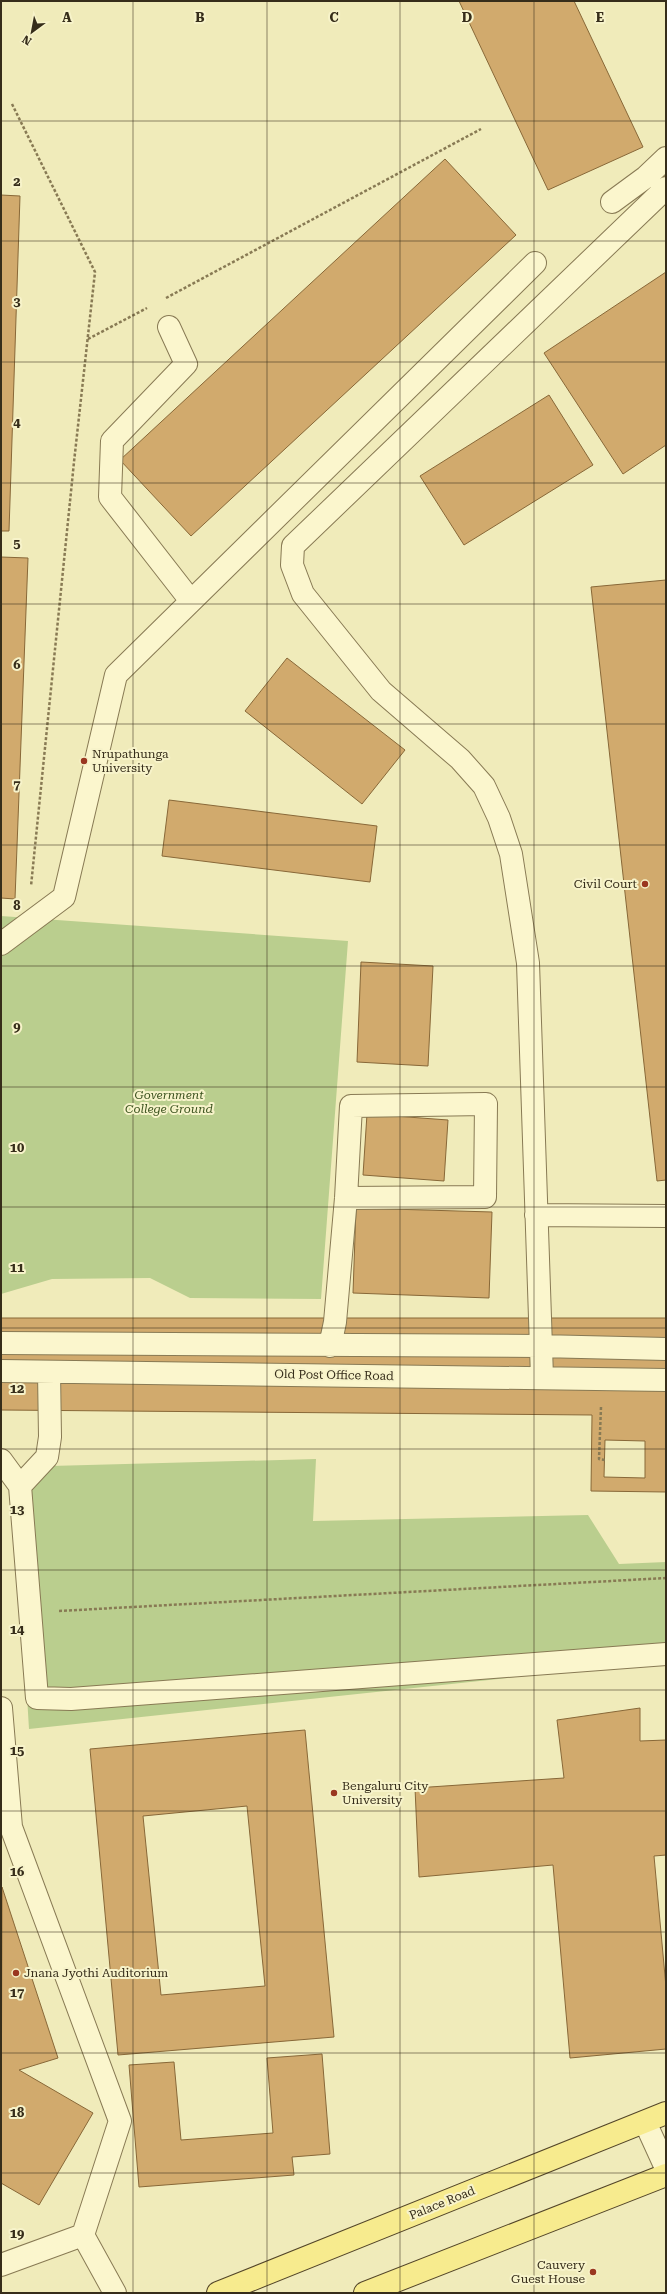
<svg xmlns="http://www.w3.org/2000/svg" width="667" height="2294" font-family="'Roboto Serif',serif">
	<rect width="100%" height="100%" fill="#f0ebba"/>
	<path fill="#bace8e" d="M1,916l347,25 -27,358 -131,-1 -40,-20 -98,1 -51,15z
		M316,1459l-3,62 275,-6 31,49 47,-2v99l-637,68 -16,-262z"/>
	<path fill="#d1aa6d" stroke="#886838" fill-rule="evenodd" d="M459,1h115l69,146 -95,43z
		M445,159l71,76 -325,301 -71,-76z
		M1,195l19,1 -11,335h-8z
		M666,272v173l-43,29 -79,-121z
		M549,395l44,70 -129,80 -44,-69z
		M1,557l27,1 -13,341 -14,-1z
		M666,580v600l-9,1 -66,-594z
		M287,658l118,92 -43,54 -117,-93z
		M169,800l208,26 -7,56 -208,-26z
		M361,962l72,4 -5,100 -71,-4z
		M367,1114l81,6 -4,61 -81,-6z
		M356,1208l136,4 -3,86 -136,-5z
		M1,1318h665v174l-75,-1 1,-76 -591,-5z
		M605,1440l40,1v37l-41,-1z
		M640,1708v33l26,-1v115l-12,1 12,131v62l-96,9 -17,-193 -134,12 -4,-89 149,-10 -7,-58z
		M305,1730l29,307 -216,18 -28,-306zM247,1806l18,180 -104,9 -18,-179z
		M2,1887l56,171 -39,12 74,43 -54,92 -38,-22z
		M322,2054l8,100 -38,3 2,18 -155,12 -10,-122 45,-3 7,78 92,-7 -6,-75z"/>
	<g fill="none" stroke-linecap="round" stroke-linejoin="round">
		<g stroke="#887a54" stroke-width="24">
			<path id="minor" d="M612,202l34,-25 20,-19
				M169,327l17,37 -74,77 -2,56 81,104
				M1,944l63,-47 52,-222 419,-412
				M536,1215l130,1
				M1,1343l538,3 127,3
				M330,1346l5,-24 11,-124 5,-92 135,-2 -1,93 -139,1
				M1,1371l665,9
				M542,1377l-14,-414 -17,-109 -12,-36 -15,-32 -24,-27 -79,-68 -78,-97 -11,-29 1,-19 373,-358
				M1,1460l19,26 27,-29 3,-20 -1,-65
				M20,1486l17,212 34,1 595,-45
				M1,1708l10,119 109,294 -37,114 32,58
				M645,2122l21,46
				M1,2265l82,-30"/>
		</g>
		<g stroke="#544629" stroke-width="24">
			<path id="major" d="M218,2293l448,-180
				M365,2293l301,-118"/>
		</g>
		<path stroke="#887a54" stroke-width="2.5" stroke-dasharray="3 2" stroke-linecap="butt" d="M12,104l83,168 -21,190 -43,424
			M166,298l315,-169
			M88,339l59,-31
			M601,1407l-2,52 6,1
			M59,1611l607,-33"/>
		<use href="#minor" stroke="#fbf6cd" stroke-width="22"/>
		<use href="#major" stroke="#f7eb8e" stroke-width="22"/>
	</g>
	<path fill="none" stroke="#362d1a" stroke-width="1" stroke-opacity="0.55" d="M133,1v2292M267,1v2292M400,1v2292M534,1v2292M1,121h665M1,241h665M1,362h665M1,483h665M1,604h665M1,724h665M1,845h665M1,966h665M1,1087h665M1,1207h665M1,1328h665M1,1449h665M1,1570h665M1,1690h665M1,1811h665M1,1932h665M1,2053h665M1,2173h665"/>
	<g fill="#9a3720" stroke="#f7f3ca" stroke-width="1.5">
		<circle cx="84" cy="761" r="4"/>
		<circle cx="645" cy="884" r="4"/>
		<circle cx="334" cy="1793" r="4"/>
		<circle cx="16" cy="1973" r="4"/>
		<circle cx="593" cy="2272" r="4"/>
	</g>
	<g text-anchor="middle" stroke-width="4" stroke-linejoin="round" paint-order="stroke">
		<g font-size="12" fill="#362d1a" stroke="#f7f3ca" text-anchor="start">
			<text x="92" y="758">Nrupathunga<tspan x="92" dy="14">University</tspan></text>
			<text x="637" y="888" text-anchor="end">Civil Court</text>
			<text x="342" y="1790">Bengaluru City<tspan x="342" dy="14">University</tspan></text>
			<text x="24" y="1977">Jnana Jyothi Auditorium</text>
			<text x="585" y="2269" text-anchor="end">Cauvery<tspan x="585" dy="14">Guest House</tspan></text>
		</g>
		<g font-size="12" font-style="italic" fill="#3c531f" stroke="#f7f3ca">
			<text x="169" y="1099">Government<tspan x="169" dy="14">College Ground</tspan></text>
		</g>
		<g font-size="12" fill="#362d1a" stroke="#f7f3ca">
			<text transform="translate(334 1375) rotate(1)" y="4">Old Post Office Road</text>
			<text transform="translate(442 2203) rotate(-22)" y="4">Palace Road</text>
		</g>
	</g>
	<g font-size="13" text-anchor="middle" font-weight="bold" fill="#362d1a" stroke="#f7f3ca" stroke-width="4" stroke-linejoin="round" paint-order="stroke">
		<text x="67" y="22">A</text>
		<text x="200" y="22">B</text>
		<text x="334" y="22">C</text>
		<text x="467" y="22">D</text>
		<text x="600" y="22">E</text>
		<text x="17" y="186">2</text>
		<text x="17" y="306">3</text>
		<text x="17" y="427">4</text>
		<text x="17" y="548">5</text>
		<text x="17" y="669">6</text>
		<text x="17" y="789">7</text>
		<text x="17" y="910">8</text>
		<text x="17" y="1031">9</text>
		<text x="17" y="1152">10</text>
		<text x="17" y="1272">11</text>
		<text x="17" y="1393">12</text>
		<text x="17" y="1514">13</text>
		<text x="17" y="1634">14</text>
		<text x="17" y="1755">15</text>
		<text x="17" y="1876">16</text>
		<text x="17" y="1997">17</text>
		<text x="17" y="2117">18</text>
		<text x="17" y="2238">19</text>
	</g>
	<rect width="667" height="2294" fill="none" stroke="#362d1a" stroke-width="4"/>
	<g transform="translate(32 32) rotate(212)" stroke="#f7f3ca" stroke-width="3" paint-order="stroke">
	<path d="M0-3L7 15L0 10L-7 15Z" fill="#362d1a"/>
	<text y="-6" font-size="11" font-weight="bold" text-anchor="middle" fill="#362d1a">N</text>
	</g>
</svg>
